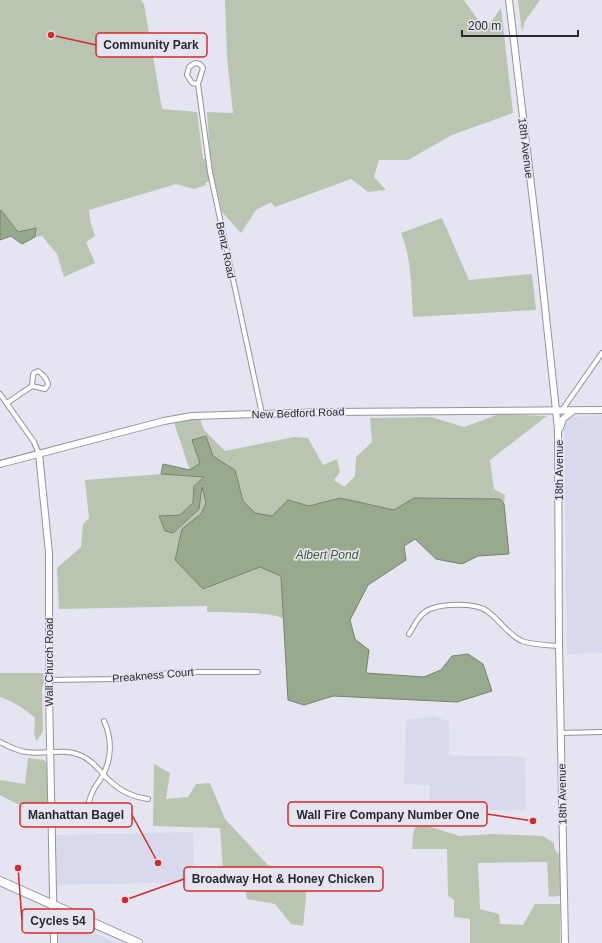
<svg xmlns="http://www.w3.org/2000/svg" width="602" height="943" font-family="Helvetica,sans-serif">
	<rect width="100%" height="100%" fill="#e4e5f1"/>
	<path fill="#d9d9ed" d="M602,415v238l-35,1 -3,-229 8,-8z
		M435,716l14,6v33l76,2 1,53 -97,1 1,-26 -26,-1 2,-64z
		M193,832l1,50 -138,3 -1,-50z
		M51,914l66,29h-65z"/>
	<path fill="#bac5b1" d="M0,0h141l3,4 18,105 35,3 6,47 7,-2 -3,-45 26,1 -6,-56 -2,-57h239l17,24 9,-1 11,-15 12,105 -61,22 -44,25h-29l-5,17 12,13 -18,2 -17,-13 -76,28 -4,-5 -15,8 -15,23 -19,-21 -7,-30h-9v3l-12,4 -18,-5 -87,26 1,10 5,16 -9,6 9,21 -31,14 -7,-23 -15,-18 -7,1 1,-9 -18,4 -17,-22 -1,1z
		M518,0h22l-15,21 -3,11z
		M442,218l27,62 63,-6 4,36 -123,7c-2,-28 -1,-58 -12,-84z
		M198,413l6,17 21,21 69,-14 14,1 15,27 14,-6 3,13 -6,8 10,7 11,-11 1,-19 16,-15 -2,-24 61,-1 33,10 35,-13 48,2 -57,44 4,29 11,6 -1,9 -5,-5 -85,-1 -20,12 -54,-12 -31,8 -21,-6 -16,16 -17,-2 -12,-13 -8,-31 -22,-14 -23,15 -18,-55z
		M161,474l44,3 -11,9 -1,17 -13,12 -21,1 6,15 34,-22 2,-23 5,17 -5,11 -19,15 22,60 56,-22 21,9 2,42c-17,-7 -57,-5 -76,-6v-6l-148,3 -2,-41 24,-21 2,-23 6,-6 -4,-38z
		M0,673h47l-5,15 1,42 -2,5 -5,6 -2,-9 1,-14c-10,-9 -22,-17 -35,-21z
		M28,758l16,2 4,4 2,57 -50,-26v-15l25,4z
		M154,764l16,9 -4,26 22,-2 8,-13 14,-1 15,36 43,46 38,11v22l-3,28 -12,-2 -16,-20 -28,-5 -1,-8h-7l-2,-8h-13l-4,-55 -67,-2z
		M399,801l28,10v15l33,10 34,-2 49,2 11,7v5l6,8v40l-11,1 -2,-35 -69,1 2,46 19,5 1,10 23,1 12,-21h25v39h-90v-24l-16,-2v-17l-6,-4 -1,-47h-35l1,-15 4,-11 -18,-7z"/>
	<path fill="#99a98d" stroke="#778270" d="M1,210l17,22 18,-4 -1,9 -13,7 -11,-8 -11,4v-29z
		M206,436l7,20 22,14 8,31 12,12 17,3 16,-16 21,6 31,-8 54,12 20,-12 86,1 4,5 5,50 -31,2 -16,8 -26,-5 -21,-20 -11,7 2,14 -38,25 -18,35 5,19 14,11 -3,23 58,4 17,-7 11,-14 16,-2 15,10 9,27 -35,11 -124,-6 -29,9 -16,-5 -7,-124 -21,-9 -57,22 -28,-29 7,-31 19,-15 5,-11 -4,-16 -3,22 -26,24 -8,-2 -6,-15 21,-1 13,-12 1,-17 10,-9 -43,-3 2,-10 27,6 10,-7 -8,-23z"/>
	<g fill="none" stroke-linecap="round" stroke-linejoin="round">
		<g stroke="#93939f" stroke-width="6">
			<path id="street" d="M198,84l-6,-1 -5,-8 2,-8 6,-4 5,1 3,4 -5,16 12,88 52,242
				M38,371c5,3 10,9 10,14l-3,4 -13,-3 1,-11 1,-2z
				M0,394l34,48 5,12
				M7,403l25,-17
				M562,410l40,-57
				M409,634c5,-7 8,-17 16,-22 12,-9 50,-10 62,-1 12,8 21,24 35,30 11,4 25,4 37,5
				M49,680l67,-1 63,-7h79
				M561,733l41,-1
				M0,742c8,4 17,9 26,10 18,3 37,-4 54,3 14,6 20,17 30,26 11,11 23,16 38,18
				M84,824c2,-11 4,-23 9,-33 3,-6 7,-11 10,-16 9,-17 9,-37 1,-54"/>
		</g>
		<g stroke="#93939f" stroke-width="8">
			<path id="secondary" d="M509,0l30,251 19,178 1,217 6,297
				M560,428l3,-9 10,-8
				M39,454l10,99v140l5,250
				M0,464l164,-43 28,-5 134,-4 276,-2"/>
		</g>
		<g stroke="#93939f" stroke-width="10">
			<path id="highway" d="M0,881l138,62"/>
		</g>
		<use href="#street" stroke="#fff" stroke-width="4"/>
		<use href="#secondary" stroke="#fff" stroke-width="6"/>
		<use href="#highway" stroke="#fff" stroke-width="8"/>
	</g>
	<g text-anchor="middle" stroke-width="3.5" stroke-linejoin="round" paint-order="stroke">
		<g font-size="11" fill="#28282d" stroke="#e4e5f1">
			<text transform="translate(526 148) rotate(83)" y="4">18th Avenue</text>
			<text transform="translate(226 250) rotate(78)" y="4">Bentz Road</text>
			<text transform="translate(298 413) rotate(-2)" y="4">New Bedford Road</text>
			<text transform="translate(559 470) rotate(-90)" y="4">18th Avenue</text>
			<text transform="translate(49 662) rotate(-90)" y="4">Wall Church Road</text>
			<text transform="translate(153 675) rotate(-5)" y="4">Preakness Court</text>
			<text transform="translate(562 794) rotate(-91)" y="4">18th Avenue</text>
		</g>
		<g font-size="12" font-style="italic" fill="#445c2f" stroke="#e4e5f1">
			<text x="327" y="559">Albert Pond</text>
		</g>
	</g>
	<path fill="none" stroke="#d62828" stroke-width="1.5" d="M51 35L96 45M533 821L487 814M158 863L132 815M125 900L184 879M18 868L22 921"/>
	<g fill="#d62828" stroke="#e4e5f1" stroke-width="1.5">
		<circle cx="51" cy="35" r="4"/>
		<circle cx="533" cy="821" r="4"/>
		<circle cx="158" cy="863" r="4"/>
		<circle cx="125" cy="900" r="4"/>
		<circle cx="18" cy="868" r="4"/>
	</g>
	<g fill="#e4e5f1" stroke="#d62828" stroke-width="1.5">
		<rect x="96" y="33" width="111" height="24" rx="4"/>
		<rect x="288" y="802" width="199" height="24" rx="4"/>
		<rect x="20" y="803" width="112" height="24" rx="4"/>
		<rect x="184" y="867" width="199" height="24" rx="4"/>
		<rect x="22" y="909" width="72" height="24" rx="4"/>
	</g>
	<g font-size="12" text-anchor="middle" font-weight="bold" fill="#28282d">
		<text x="151" y="49">Community Park</text>
		<text x="388" y="819">Wall Fire Company Number One</text>
		<text x="76" y="819">Manhattan Bagel</text>
		<text x="283" y="883">Broadway Hot &amp; Honey Chicken</text>
		<text x="58" y="925">Cycles 54</text>
	</g>
	<path d="M462 30v6h116v-6" fill="none" stroke="#28282d" stroke-width="2"/>
	<text x="468" y="30" font-size="12" fill="#28282d" stroke="#e4e5f1" stroke-width="3" paint-order="stroke">200 m</text>
</svg>
